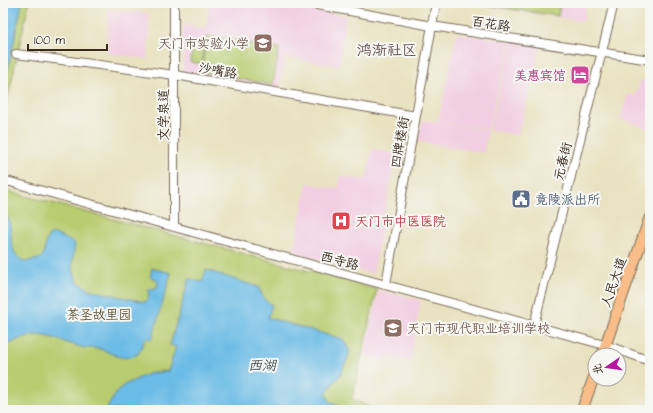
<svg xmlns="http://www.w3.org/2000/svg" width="653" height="413" font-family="'Architects Daughter','LXGW WenKai TC',sans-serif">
	<rect width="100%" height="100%" fill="#f6f6f2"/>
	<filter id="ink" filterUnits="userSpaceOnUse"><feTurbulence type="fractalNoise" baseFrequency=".025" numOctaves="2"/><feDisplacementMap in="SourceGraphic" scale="8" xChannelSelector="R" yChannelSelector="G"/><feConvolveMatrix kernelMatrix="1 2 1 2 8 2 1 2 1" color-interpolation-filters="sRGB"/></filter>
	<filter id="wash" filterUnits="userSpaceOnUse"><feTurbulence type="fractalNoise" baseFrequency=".012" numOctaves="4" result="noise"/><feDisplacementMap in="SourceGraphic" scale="16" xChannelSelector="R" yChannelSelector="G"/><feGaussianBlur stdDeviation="0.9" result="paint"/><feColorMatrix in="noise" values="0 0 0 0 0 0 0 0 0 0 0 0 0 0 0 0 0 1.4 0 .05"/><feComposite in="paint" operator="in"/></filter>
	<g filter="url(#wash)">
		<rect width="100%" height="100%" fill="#e9e2c0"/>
		<path fill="#f2cfe2" d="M210,3h70l66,13 -7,50 -54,-9 -6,32 -96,-17v-48l23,5z
			M461,3h125l-2,18z
			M108,10l41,3 -1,46 -41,-6z
			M457,33l54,8 -23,88 -50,-7z
			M512,41l29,3 -23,91 -29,-5z
			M641,80l9,2v47l-30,-10 8,-25 7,2z
			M422,120l66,10 -4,23 -66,-11z
			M372,149l24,5 -23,120 -80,-21 14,-70 31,6 3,-13 25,4z
			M379,290l42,10 -11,62 -23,-6 -2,5 -21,-6z"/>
		<path fill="#cfbdd0" d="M79,3h77v5l-76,-4z"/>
		<path fill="#b8cc70" stroke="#7a7b47" d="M3,3h26l-26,116z
			M471,3h89l-2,13z
			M207,36l72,12 -6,37 -72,-13z
			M194,41l11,2 -3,21 -12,-2z
			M3,190l374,99 -25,110 24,11h-373z"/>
		<path fill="#6bbbe6" stroke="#537282" d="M3,3h19l-19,89z
			M3,211c15,14 -1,38 22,51l16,-4c6,-8 2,-16 9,-23l5,-1 20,9 -3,23 5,16 14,8 54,12 3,-3 1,-10 7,-1 2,-4 -2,-5 -6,-2 2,-9 19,5 -19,66 -6,-1 -8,16c-16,9 -24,-1 -38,-5 -6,-2 -13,0 -19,-2 -36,-10 -43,-21 -78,1z
			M206,270l52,17 7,13 7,5 -4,13 75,21 6,11v5l-9,20 -14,18 4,9 17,8h-241l10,-17 8,-8 26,-12 18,-2 8,-24 -6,-2 19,-66 13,3z"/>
	</g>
	<g filter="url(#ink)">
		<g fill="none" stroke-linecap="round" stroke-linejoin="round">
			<g stroke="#786a57" stroke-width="10">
				<path id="minor" d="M174,3v224
					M306,3l126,23 218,34
					M16,54l159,21 241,41
					M3,180l605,166 42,15
					M386,284l50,-281
					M534,325l80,-322"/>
			</g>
			<g stroke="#786a57" stroke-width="12">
				<path id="major" d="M602,355l48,-138
					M582,410l13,-36"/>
			</g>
			<use href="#minor" stroke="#fff" stroke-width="8"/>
			<use href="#major" stroke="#f8bd88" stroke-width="10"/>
		</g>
	</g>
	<defs>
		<g id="school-square" transform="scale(1)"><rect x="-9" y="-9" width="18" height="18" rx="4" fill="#8d6e63" stroke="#f6f6f2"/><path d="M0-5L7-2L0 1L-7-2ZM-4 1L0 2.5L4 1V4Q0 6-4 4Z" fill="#fff"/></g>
		<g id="hotel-square" transform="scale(1)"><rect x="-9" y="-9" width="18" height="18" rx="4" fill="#d1479c" stroke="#f6f6f2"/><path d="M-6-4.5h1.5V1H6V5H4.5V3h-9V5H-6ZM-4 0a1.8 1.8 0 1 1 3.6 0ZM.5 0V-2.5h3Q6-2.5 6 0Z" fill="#fff"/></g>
		<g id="civic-square" transform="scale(1)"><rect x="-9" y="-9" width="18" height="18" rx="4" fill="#5c6f8a" stroke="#f6f6f2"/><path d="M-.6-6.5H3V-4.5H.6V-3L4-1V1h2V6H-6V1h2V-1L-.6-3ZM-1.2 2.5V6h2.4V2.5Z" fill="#fff"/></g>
		<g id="hospital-square" transform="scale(1)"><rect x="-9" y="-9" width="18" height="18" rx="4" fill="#e0444e" stroke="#f6f6f2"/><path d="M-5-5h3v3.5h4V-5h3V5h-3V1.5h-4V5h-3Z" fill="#fff"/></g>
	</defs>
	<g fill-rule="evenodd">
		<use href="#school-square" x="263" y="43"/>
		<use href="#hotel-square" x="580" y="75"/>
		<use href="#civic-square" x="521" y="199"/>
		<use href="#hospital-square" x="341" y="221"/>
		<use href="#school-square" x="393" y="328"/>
	</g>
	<g text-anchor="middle" stroke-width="4" stroke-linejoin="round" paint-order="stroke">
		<g font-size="13" fill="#3b2a1e" stroke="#f6f6f2">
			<text transform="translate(491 23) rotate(9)" y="5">百花路</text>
			<text transform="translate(218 70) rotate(10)" y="5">沙嘴路</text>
			<text transform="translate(163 115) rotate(-90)" y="5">文学泉道</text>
			<text transform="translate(399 142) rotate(-80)" y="5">四牌楼街</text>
			<text transform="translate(562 161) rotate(-76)" y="5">元春街</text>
			<text transform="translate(340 260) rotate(15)" y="5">西寺路</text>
			<text transform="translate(613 282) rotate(-71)" y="5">人民大道</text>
		</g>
		<g font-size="13" fill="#785e54" stroke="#f6f6f2" text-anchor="end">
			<text x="249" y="48">天门市实验小学</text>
			<text x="407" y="333" text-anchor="start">天门市现代职业培训学校</text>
		</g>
		<g font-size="13" fill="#b23c85" stroke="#f6f6f2" text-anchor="end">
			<text x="566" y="80">美惠宾馆</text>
		</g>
		<g font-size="13" fill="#4e5e75" stroke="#f6f6f2" text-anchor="start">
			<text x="535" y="204">竟陵派出所</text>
		</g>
		<g font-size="13" fill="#be3a42" stroke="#f6f6f2" text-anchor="start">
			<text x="355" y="226">天门市中医医院</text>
		</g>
		<g font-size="13" fill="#5a5232" stroke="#f6f6f2">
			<text x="99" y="319">茶圣故里园</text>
		</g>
		<g font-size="14" font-style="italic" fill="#49565a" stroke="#f6f6f2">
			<text x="262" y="370">西湖</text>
		</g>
		<g font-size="15" fill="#685054" stroke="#f6f6f2">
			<text x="387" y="55">鸿渐社区</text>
		</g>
	</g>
	<rect width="653" height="413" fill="none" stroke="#f6f6f2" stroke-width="16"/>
	<g transform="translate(607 367) rotate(257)"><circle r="19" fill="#f6f6f2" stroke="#aba49d"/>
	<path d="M0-3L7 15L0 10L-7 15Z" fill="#b5179e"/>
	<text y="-6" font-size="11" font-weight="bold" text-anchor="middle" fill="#3b2a1e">北</text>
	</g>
	<path d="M28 44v6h79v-6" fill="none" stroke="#3b2a1e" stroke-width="2"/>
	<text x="34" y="44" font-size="12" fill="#3b2a1e" stroke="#f6f6f2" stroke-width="3" paint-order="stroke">100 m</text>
</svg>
